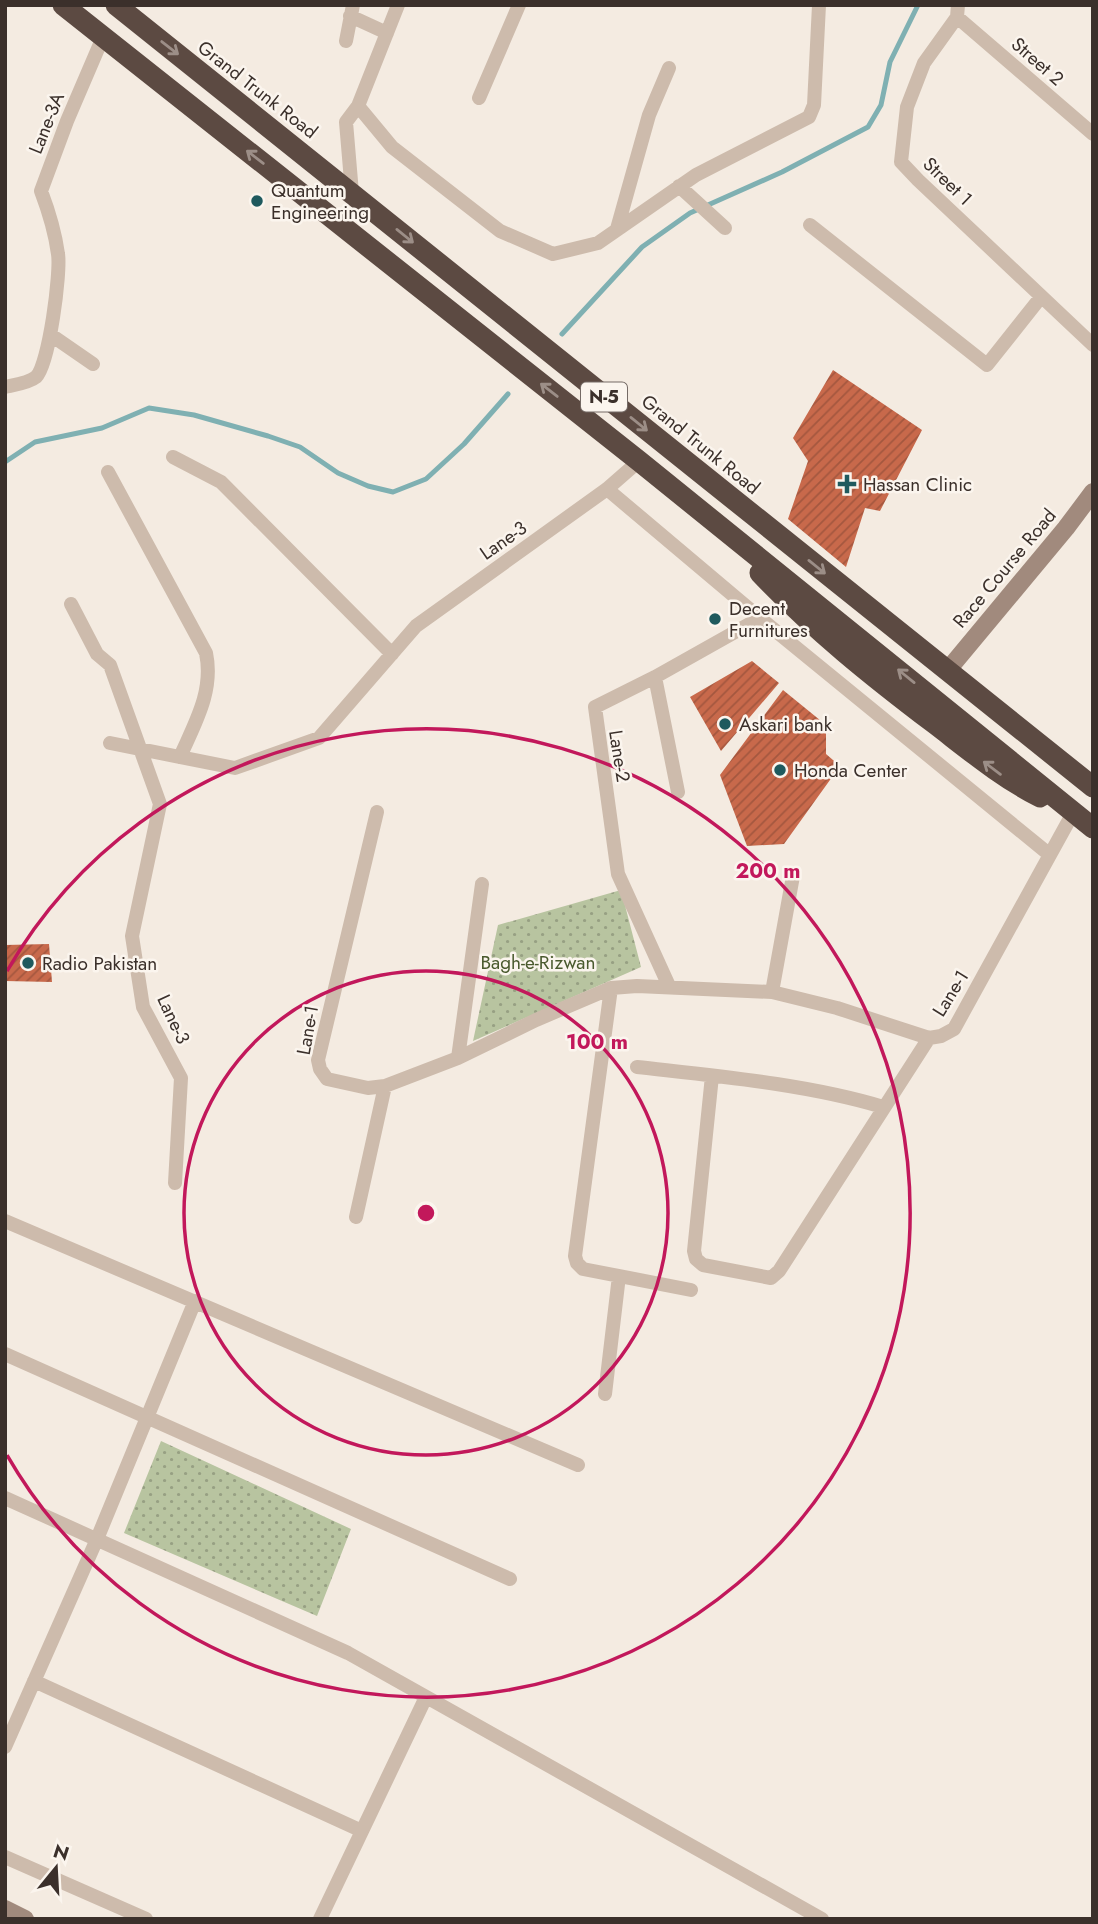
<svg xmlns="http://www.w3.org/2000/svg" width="1098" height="1924" font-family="Jost,sans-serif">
	<defs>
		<pattern id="grass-dots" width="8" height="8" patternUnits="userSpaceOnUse" patternTransform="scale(1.75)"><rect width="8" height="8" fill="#b8c4a0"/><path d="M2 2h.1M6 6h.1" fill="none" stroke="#97a083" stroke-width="1.8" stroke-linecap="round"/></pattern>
		<pattern id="building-hatch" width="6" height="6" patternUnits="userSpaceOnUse" patternTransform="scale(1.75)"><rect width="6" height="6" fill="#c8694b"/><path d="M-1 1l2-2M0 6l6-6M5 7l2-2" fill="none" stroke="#a4573f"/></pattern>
	</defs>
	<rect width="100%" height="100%" fill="#f4ebe1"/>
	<path fill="url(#grass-dots)" d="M621,890l20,77 -168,74 25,-116z
		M161,1441l190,88 -34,87 -193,-83z"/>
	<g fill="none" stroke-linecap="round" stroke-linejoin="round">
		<path stroke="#7fb0b2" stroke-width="5" d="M562,334l80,-87 48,-34 92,-41 86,-45 13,-22 9,-43 28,-57
			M5,462l30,-20 67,-14 47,-20 45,7 74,21 32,11 38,26 30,13 25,6 33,-13 38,-35 44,-50"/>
	</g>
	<path fill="url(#building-hatch)" d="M833,370l89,60 -42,81 -15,-3 -19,59 -58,-48 20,-58 -15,-23z
		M752,661l27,22 -58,68 -31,-54z
		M783,690l43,35v29l14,12 -56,78 -37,2 -27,-71z
		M49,944l3,38 -47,-1v-36z"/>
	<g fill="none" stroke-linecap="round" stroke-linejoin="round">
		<path stroke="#cdbbac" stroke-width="14" d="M958,5l-1,12 -33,46 -17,44 -6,55 17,18 175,165
			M350,16l37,17
			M957,17l136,117
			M346,41l7,-36
			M479,98l40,-93
			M358,106l40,-101
			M679,186l46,42
			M352,193l-6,-71 12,-16 34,41 108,84 53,23 45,-11 98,-68 113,-58 5,-12 5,-100
			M810,225l177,140 54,-68
			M617,229l32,-114 20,-47
			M51,335l42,29
			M5,387c9,-2 24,-4 31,-10 13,-12 25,-105 22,-123 -3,-22 -9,-42 -17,-63l26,-70 36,-84
			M173,457l48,25 171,172
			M108,472l98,181c8,38 -11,70 -26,104
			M607,489l153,129 290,237
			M71,604l26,50 13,11 50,139 -28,132 11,71 38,71 -6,105
			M655,677l23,115
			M110,743l125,25 84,-30 97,-112 191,-137 32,-28
			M377,812l-59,248 2,9 7,10 41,9 17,-2 73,-28 78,-38 75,-32 26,-2 135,6 65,16 92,30 12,-2 13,-7 119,-216
			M669,986l-51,-112 -23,-167 60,-30 105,-59
			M611,988l-36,268 2,7 6,6 108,21
			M772,992l21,-116
			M458,1058l24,-174
			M637,1067c79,9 170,17 246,40
			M712,1076l-18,175 2,8 7,6 68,13 8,-7 150,-233
			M356,1217l29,-131
			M5,1221l573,244
			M5,1354l505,225
			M605,1394l14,-118
			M5,1498l343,155 474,266
			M34,1681l328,150
			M5,1747l92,-208 98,-238
			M5,1857l141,62
			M320,1919l106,-222"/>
		<path stroke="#a18a7d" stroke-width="18" d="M947,671l119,-143 27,-36
			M5,1909l20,10"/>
		<path stroke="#5c4a42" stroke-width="21" d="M63,5l576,456 454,367
			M116,5l977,782
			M760,573c53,56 113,104 175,151 34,26 66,53 105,73"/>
	</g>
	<defs><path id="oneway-shaft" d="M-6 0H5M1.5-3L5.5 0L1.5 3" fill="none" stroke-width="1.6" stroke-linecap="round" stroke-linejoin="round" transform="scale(1.75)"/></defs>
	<g stroke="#9c8e87">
		<use href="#oneway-shaft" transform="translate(170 48) rotate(38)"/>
		<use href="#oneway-shaft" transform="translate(255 157) rotate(-142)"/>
		<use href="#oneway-shaft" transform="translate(405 236) rotate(39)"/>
		<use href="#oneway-shaft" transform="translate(549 390) rotate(-142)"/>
		<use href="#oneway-shaft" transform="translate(639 424) rotate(39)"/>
		<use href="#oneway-shaft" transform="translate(817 567) rotate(39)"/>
		<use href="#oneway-shaft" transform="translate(906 676) rotate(-141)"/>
		<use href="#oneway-shaft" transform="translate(992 768) rotate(-143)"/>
	</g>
	<g fill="none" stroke="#c2185b" stroke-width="3.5">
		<circle cx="426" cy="1213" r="242"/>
		<path d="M7 971A484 484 0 1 1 7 1455"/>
	</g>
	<g fill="#1f5a5e" stroke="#fbf5ee" stroke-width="2.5">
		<circle cx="257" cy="201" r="7"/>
		<path d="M843.5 473.5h7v7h7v7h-7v7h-7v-7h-7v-7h7z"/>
		<circle cx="715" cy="619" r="7"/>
		<circle cx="725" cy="724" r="7"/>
		<circle cx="780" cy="770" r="7"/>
		<circle cx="28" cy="963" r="7"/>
	</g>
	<g text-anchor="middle" stroke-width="5" stroke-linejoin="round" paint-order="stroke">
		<rect fill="#fbf5ee" stroke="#756b66" stroke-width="2" x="581" y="382.5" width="46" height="29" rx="5"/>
		<g font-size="18" font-weight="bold" fill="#3b302b">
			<text x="604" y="403">N-5</text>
		</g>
		<g font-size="19" fill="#3b302b" stroke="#fbf5ee">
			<text transform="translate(1038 61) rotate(41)" y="7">Street 2</text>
			<text transform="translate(258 89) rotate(38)" y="7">Grand Trunk Road</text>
			<text transform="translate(46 123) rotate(-68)" y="7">Lane-3A</text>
			<text transform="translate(948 181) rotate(44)" y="7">Street 1</text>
			<text transform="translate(701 444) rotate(39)" y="7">Grand Trunk Road</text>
			<text transform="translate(503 540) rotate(-35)" y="7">Lane-3</text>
			<text transform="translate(1004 568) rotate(-50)" y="7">Race Course Road</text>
			<text transform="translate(620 756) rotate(81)" y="7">Lane-2</text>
			<text transform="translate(950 993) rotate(-58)" y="7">Lane-1</text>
			<text transform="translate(174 1019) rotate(65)" y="7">Lane-3</text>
			<text transform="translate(307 1030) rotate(-80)" y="7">Lane-1</text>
		</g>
		<g font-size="19" fill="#3b302b" stroke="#fbf5ee" text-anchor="start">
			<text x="271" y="197">Quantum<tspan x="271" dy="22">Engineering</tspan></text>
			<text x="863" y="491">Hassan Clinic</text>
			<text x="729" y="615">Decent<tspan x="729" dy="22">Furnitures</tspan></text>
			<text x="739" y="731">Askari bank</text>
			<text x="794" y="777">Honda Center</text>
			<text x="42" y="970">Radio Pakistan</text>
		</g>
		<g font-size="19" fill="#4a5a2e" stroke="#fbf5ee">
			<text x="538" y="969">Bagh-e-Rizwan</text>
		</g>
	</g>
	<circle cx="426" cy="1213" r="10" fill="#c2185b" stroke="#fbf5ee" stroke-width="3.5"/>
	<g font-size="21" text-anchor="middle" font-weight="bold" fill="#c2185b" stroke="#fbf5ee" stroke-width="5" stroke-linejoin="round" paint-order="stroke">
		<text x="768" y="878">200 m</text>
		<text x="597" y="1049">100 m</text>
	</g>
	<rect width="1098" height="1924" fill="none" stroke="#3b302b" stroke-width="14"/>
	<g transform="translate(56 1868) rotate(18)" stroke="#fbf5ee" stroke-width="5" paint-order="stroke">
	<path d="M0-5L12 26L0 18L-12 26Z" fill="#3b302b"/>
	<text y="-10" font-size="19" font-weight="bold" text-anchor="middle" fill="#3b302b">N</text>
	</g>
</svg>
